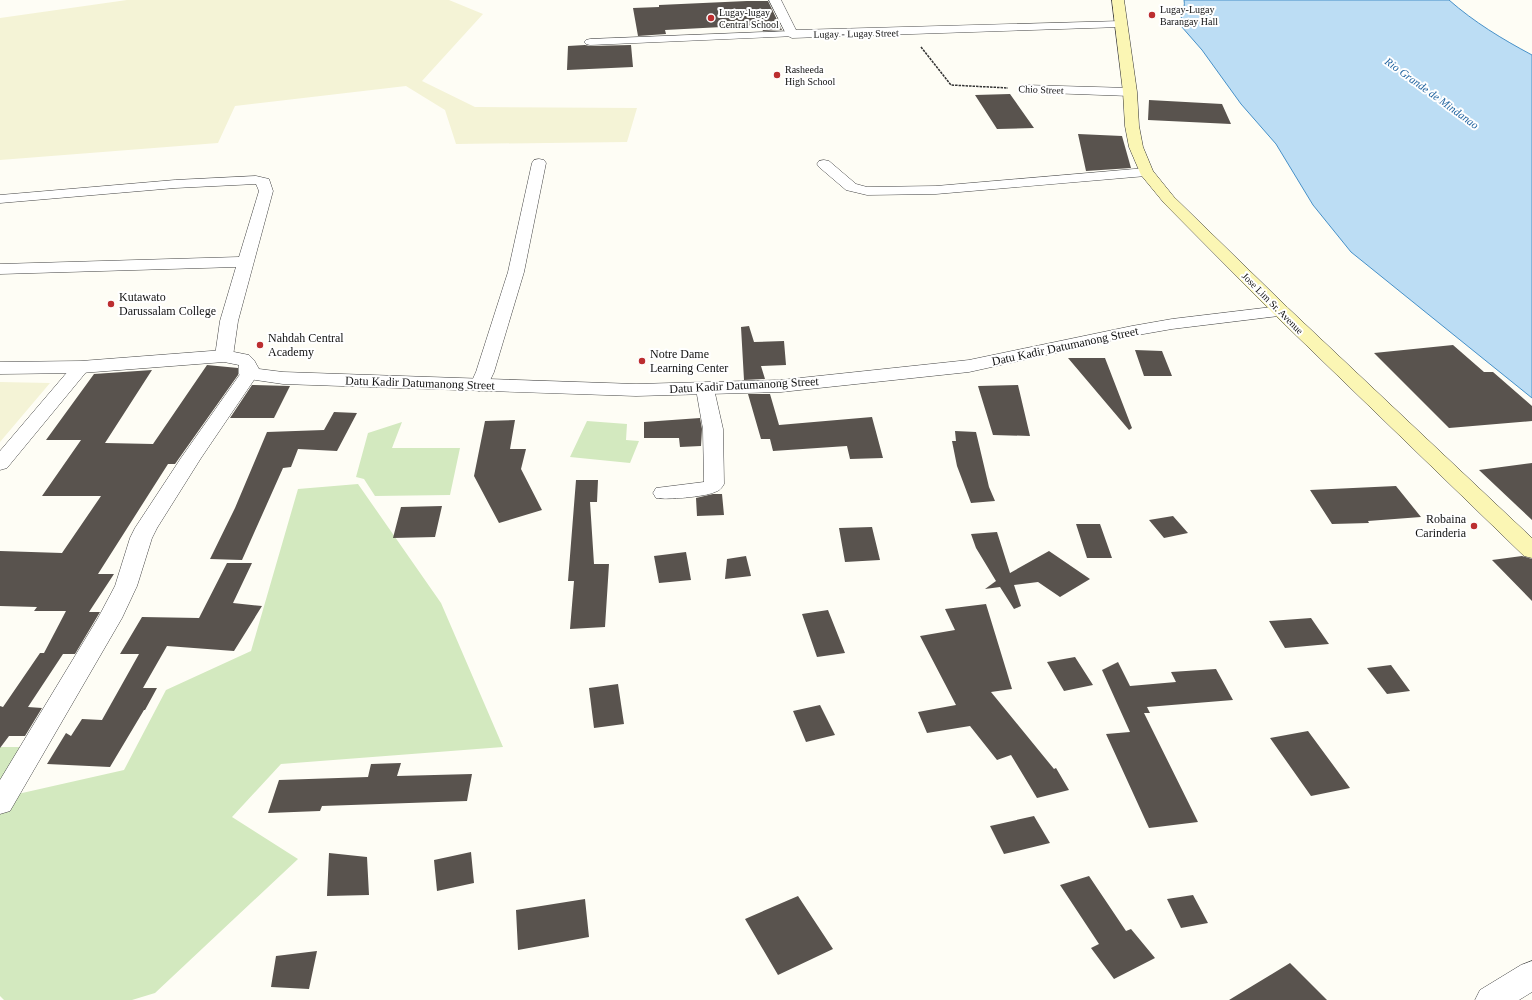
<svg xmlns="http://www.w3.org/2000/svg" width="1532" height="1000" font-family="Georgia,serif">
	<rect width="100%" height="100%" fill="#fefdf5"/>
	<path fill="#f4f3d6" d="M127,0h322l34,14 -61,67 53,26 162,1 -10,34 -171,2 -11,-34 -39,-24 -171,20 -17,37 -218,17v-142z
		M0,382l50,1 -50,59z"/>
	<path fill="#d3e9bf" d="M587,421l40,3 -1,16 13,1 -9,22 -60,-6z
		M402,422l-10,26h68l-10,47 -75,1 -11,-17 -8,-2 12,-44z
		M358,484l83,119 62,144 -222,17 -49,53 66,42 -143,134 -23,7h-128l-4,-4v-198l124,-28 42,-80 85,-39 47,-162z
		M0,747h26l-26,38z"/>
	<path fill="#bcddf4" stroke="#4690c8" d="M1184,0h265c25,22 53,39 83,55v343l-181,-146 -38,-47 -37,-61 -35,-40 -39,-54 -21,-24c-2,-9 5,-17 3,-26z"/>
	<path fill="#59534e" d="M747,1h21l14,29 -19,1 -3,-6 -95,5 1,4 -28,2 -5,-28 26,-1v-2z
		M585,45l5,1 41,-1 2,22 -66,3 1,-24z
		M1010,94l24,34 -37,1 -22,-34z
		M1149,100l73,4 9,20 -83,-4z
		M1078,134l44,2 9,32 -45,3z
		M749,326l5,16 30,-1 2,24 -25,1 4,13 -21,1 -3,-53z
		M1453,345l31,27h9l39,34v15l-83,7 -75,-75z
		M1135,350l27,1 10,25h-28z
		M1068,358h37l27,70 -3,2z
		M207,365l31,3v7l-63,89h-7l-70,110h16l-25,38h11l-25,42h-12l-35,53 14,1 -17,28h-16l-9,12v-42l3,1 37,-54h4l22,-42h-32l3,-4 -37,-1v-55l62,2 39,-57h-59l39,-56h-35l48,-66 58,-4 -47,73 48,1z
		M252,385l38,1 -16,32h-44z
		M1018,385l12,51 -37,-1 -15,-49z
		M748,394h22l9,31 93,-8 11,41 -33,1 -3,-13 -74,5 -3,-12h-9z
		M334,412l23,1 -20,38 -39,-2 -7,18 -8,1 -41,92 -32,-1 25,-51 32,-76 57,-2z
		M700,418l2,11 -1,17 -21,1 -1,-9h-35v-16z
		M515,420l-5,29h16l-5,20 21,41 -43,13 -25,-47 11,-55z
		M955,431l21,1 13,55 6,14 -24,2 -14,-37 -5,-25h4z
		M1532,463v57l-53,-50z
		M576,480h22l-1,22h-7l4,62h15l-4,63 -35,2 4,-48h-6z
		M1396,486l25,31 -53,4 1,2 -37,1 -22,-34z
		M713,494h9l2,21 -27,1 -1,-18z
		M442,506l-7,31 -42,1 8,-31z
		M1173,516l15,17 -24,5 -15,-18z
		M1076,524h24l12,34h-25z
		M872,527l8,33 -35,2 -6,-34z
		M997,532l13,41 39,-22 41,28 -30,18 -22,-15 -24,3 7,21 -7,3 -14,-22 -15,2 11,-8 -20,-33 -5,-14z
		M686,552l5,28 -32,3 -5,-27z
		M746,556l5,20 -26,3 2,-20z
		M1522,556l10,3v42l-40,-41z
		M227,563h25l-19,40 29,3 -28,45 -67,-5 -24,42h14l-12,22h-1l-34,57 -63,-3 19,-31 5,3 11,-17 20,1 37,-66h-19l22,-37 57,1z
		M986,604l26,85 -21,3 63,77 2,-1 13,22 -32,8 -26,-43 -14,5 -27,-34 -43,7 -9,-21 38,-7 -36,-69 35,-6 -10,-21z
		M828,610l17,43 -28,4 -15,-43z
		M1311,618l18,26 -44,4 -16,-27z
		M1075,657l18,28 -29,6 -17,-29z
		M1118,662l12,24 46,-4 -5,-10 45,-3 17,31 -86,7 3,6h-6l54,109 -49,6 -43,-94 24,-2 -28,-62z
		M1391,665l19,26 -23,3 -20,-26z
		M618,684l6,40 -30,4 -5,-40z
		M820,705l15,30 -29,7 -13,-31z
		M1308,731l42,57 -39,8 -41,-58z
		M401,763l-4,13 75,-2 -5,27 -145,5 -2,5 -52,2 11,-33 89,-3 3,-13z
		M1034,816l16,27 -46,11 -14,-28z
		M471,852l3,31 -37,8 -3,-31z
		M329,853l38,4 2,38 -42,1z
		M1089,876l37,55 5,-2 24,29 -41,21 -23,-31 8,-4 -39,-59z
		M1193,895l15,28 -27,5 -14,-29z
		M798,896l35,53 -55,26 -33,-56z
		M585,899l4,38 -71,13 -2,-40z
		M317,951l-8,38 -38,-2 5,-31z
		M1290,963l37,37h-98z"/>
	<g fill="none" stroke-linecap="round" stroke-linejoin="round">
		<g stroke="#444" stroke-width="1">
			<path id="minor" d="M792,31l6,3 -2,2 -206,9 -4,-1 -2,-2 2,-2 4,-1z
				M1024,85l106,3 4,1 2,3 -2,3 -4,1 -110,-4 -2,-3 2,-3z
				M539,159l5,1 2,3 -22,109 -30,100 -8,17 -7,2 -7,-2 -2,-4 6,-13 32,-100 24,-109 2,-3z
				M824,160l5,1 27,23 11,3 69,-1 210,-18 5,1 2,3 -2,3 -5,1 -210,18 -69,1 -21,-5 -27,-23 -2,-3 2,-3z
				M256,176l13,3 4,12 -35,130 -5,35 -3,4 -6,1 -6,-1 -3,-4 5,-35 16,-54 -236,7v-10l239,-7 20,-66 -3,-7 -81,4 -175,15v-8l175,-15z
				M81,362l6,1 3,4 -3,4 -80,97 -7,2v-19l75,-88z
				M249,368l6,2 3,4 -57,84 -44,70 -5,10 -15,48 -15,32 -112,193 -10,3v-34l98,-162 17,-32 15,-48 5,-10 46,-70 62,-88z
				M705,383l7,2 2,4 9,40 1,55c-2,4 -5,7 -9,8 -10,5 -49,8 -59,6l-3,-5 3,-5 48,-6 -1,-53 -7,-40 2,-4z
				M1532,961v31l-13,8h-44l5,-10 41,-25z"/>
		</g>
		<g stroke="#444" stroke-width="1">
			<path id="tertiary" d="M769,0h12l15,30 325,-9 4,1 2,2 -2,2 -4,1 -329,11 -4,-2 -2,-2z
				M1281,306l6,1 3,4 -3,4 -115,14 -40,7 -163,36 -188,20 -145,4 -353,-12 -41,-6 -3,-4v-9l-15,-3 -143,11 -81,1v-12l81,-1 143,-11 25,5 5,5 5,9 24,3 353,12 145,-4 188,-20 163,-34 40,-7z"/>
		</g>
		<g stroke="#333" stroke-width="1">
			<path id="secondary" d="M1112,0h12l13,92 2,34 4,21 10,24 21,26 113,110 245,231v20l-8,-2 -249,-241 -111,-112 -23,-28 -12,-28 -4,-21 -2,-34z"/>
		</g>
		<path stroke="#333" stroke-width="1.5" stroke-dasharray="2.5 1" stroke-linecap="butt" d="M921,47l30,38 57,3"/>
		<use href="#minor" fill="#fff" fill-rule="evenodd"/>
		<use href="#tertiary" fill="#fff" fill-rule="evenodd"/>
		<use href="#secondary" fill="#fbf6b4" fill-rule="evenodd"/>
	</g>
	<g fill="#bc2e30" stroke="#fff" stroke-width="1.5">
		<circle cx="1152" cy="15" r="4"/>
		<circle cx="711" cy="18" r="4"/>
		<circle cx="777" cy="75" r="4"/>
		<circle cx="111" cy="304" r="4"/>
		<circle cx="260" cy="345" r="4"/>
		<circle cx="642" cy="361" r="4"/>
		<circle cx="1474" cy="526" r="4"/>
	</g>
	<g text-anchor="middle" stroke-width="4" stroke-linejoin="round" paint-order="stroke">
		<g font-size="10" fill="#111" stroke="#fff" text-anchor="start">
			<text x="1160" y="13">Lugay-Lugay<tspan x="1160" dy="12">Barangay Hall</tspan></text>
			<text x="719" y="16">Lugay-lugay<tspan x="719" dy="12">Central School</tspan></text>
			<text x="785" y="73">Rasheeda<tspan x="785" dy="12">High School</tspan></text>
		</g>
		<g font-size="10" fill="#111" stroke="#fff">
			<text transform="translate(856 33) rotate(-1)" y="4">Lugay - Lugay Street</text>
			<text transform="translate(1041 89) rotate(2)" y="4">Chio Street</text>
			<text transform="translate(1273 303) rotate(45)" y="4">Jose Lim Sr. Avenue</text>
		</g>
		<g font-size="11" font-style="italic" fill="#1e629f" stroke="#fff">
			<text transform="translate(1432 93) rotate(36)" y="4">Rio Grande de Mindanao</text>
		</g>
		<g font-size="12" fill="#111" stroke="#fff" text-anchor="start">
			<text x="119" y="301">Kutawato<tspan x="119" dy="14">Darussalam College</tspan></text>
			<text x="268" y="342">Nahdah Central<tspan x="268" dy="14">Academy</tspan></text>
			<text x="650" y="358">Notre Dame<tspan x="650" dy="14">Learning Center</tspan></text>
			<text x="1466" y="523" text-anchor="end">Robaina<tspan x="1466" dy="14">Carinderia</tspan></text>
		</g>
		<g font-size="12" fill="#111" stroke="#fff">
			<text transform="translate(1065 346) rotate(-12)" y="4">Datu Kadir Datumanong Street</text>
			<text transform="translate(420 383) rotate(2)" y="4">Datu Kadir Datumanong Street</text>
			<text transform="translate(744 385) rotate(-3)" y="4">Datu Kadir Datumanong Street</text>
		</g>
	</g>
</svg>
